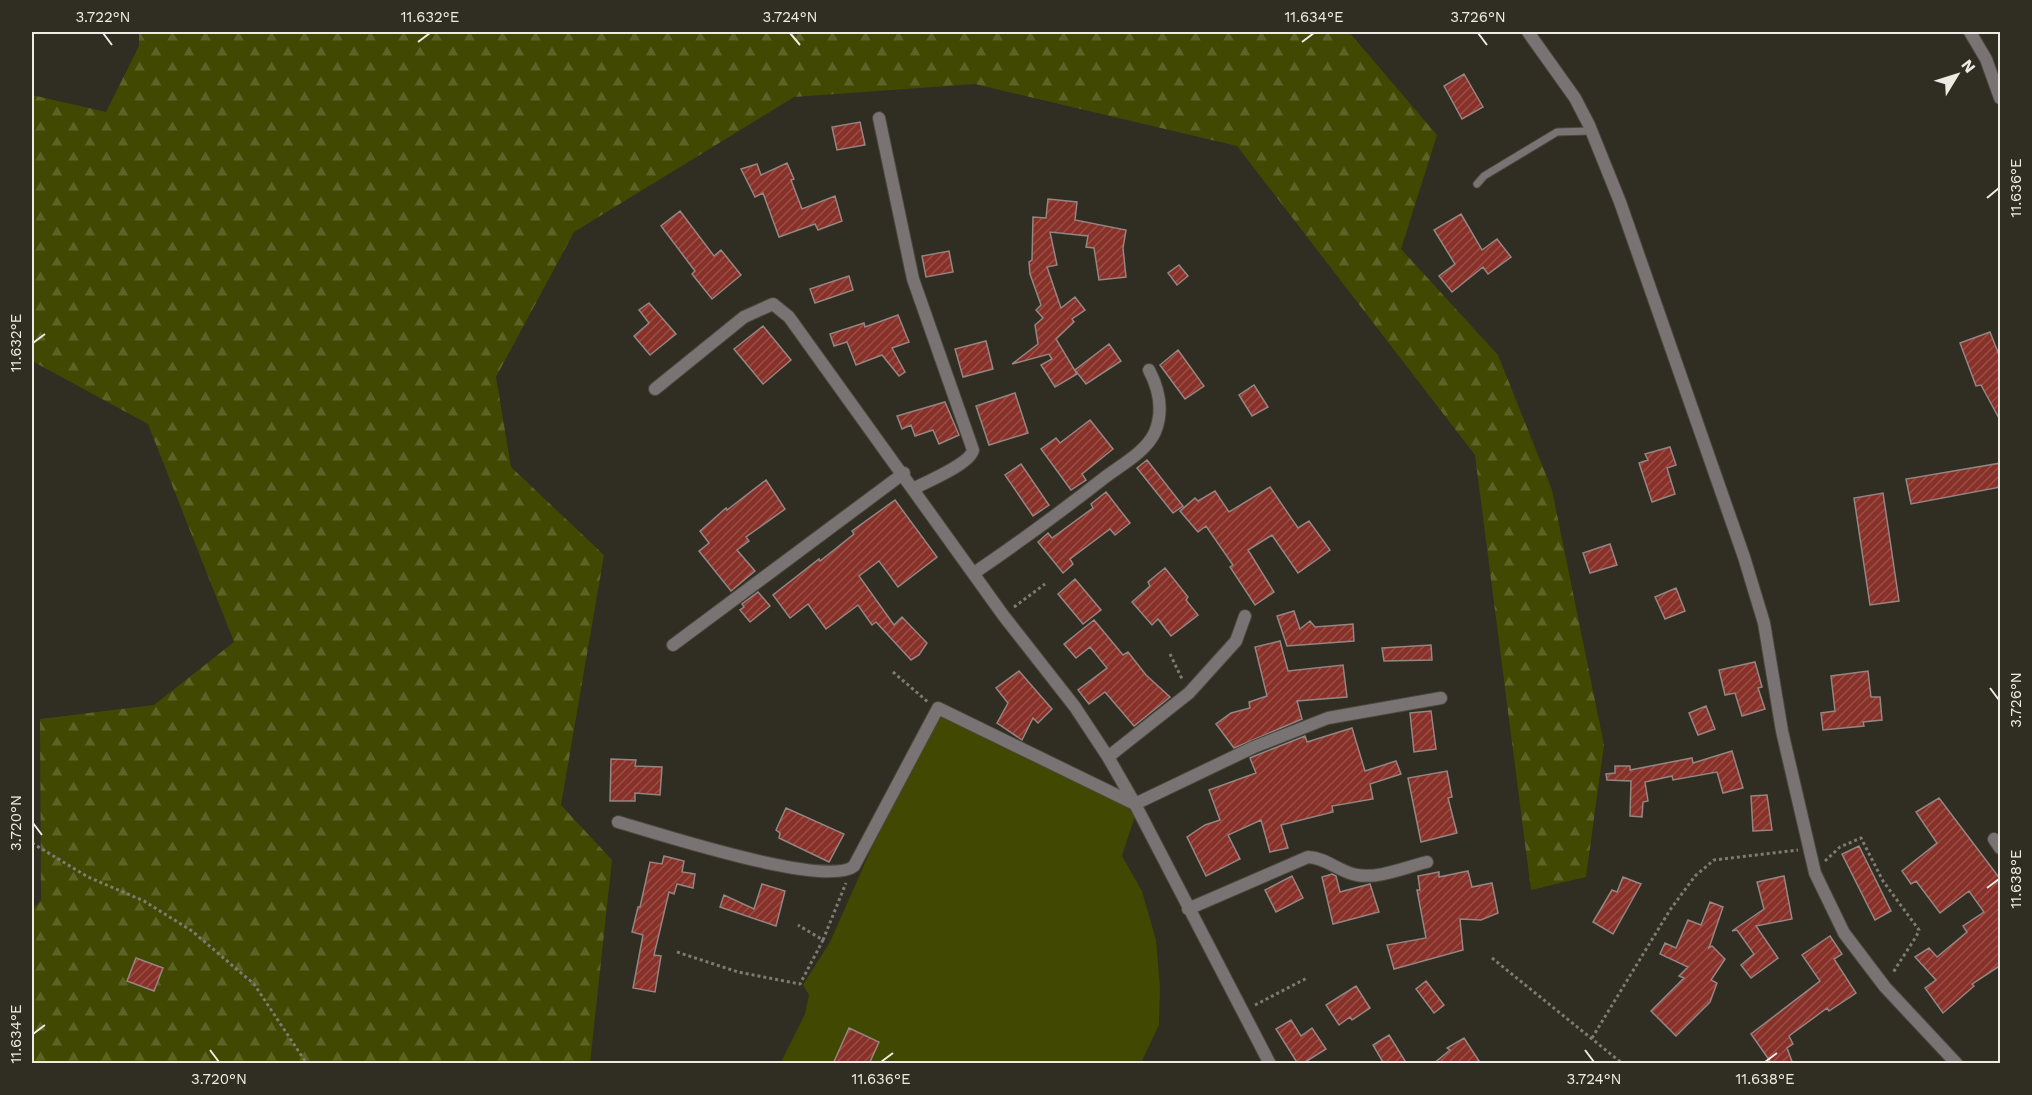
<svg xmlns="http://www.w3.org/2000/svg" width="2032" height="1095" font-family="'Work Sans',sans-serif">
	<defs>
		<pattern id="forest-firs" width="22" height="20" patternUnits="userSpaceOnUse" patternTransform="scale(1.5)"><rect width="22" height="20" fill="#414801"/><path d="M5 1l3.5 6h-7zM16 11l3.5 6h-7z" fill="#5d6326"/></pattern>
		<pattern id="building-hatch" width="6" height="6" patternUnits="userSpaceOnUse" patternTransform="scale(1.5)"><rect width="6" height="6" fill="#883129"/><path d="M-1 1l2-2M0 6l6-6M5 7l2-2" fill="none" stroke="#994f48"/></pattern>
	</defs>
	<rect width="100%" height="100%" fill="#302d22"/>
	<path fill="url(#forest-firs)" d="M139,32h1210l88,103 -36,114 97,106 54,135 52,255 -18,132 -55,13 -56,-435 -238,-309 -262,-62 -181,13 -220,135 -78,145 15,90 93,88 -43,250 51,55 -22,203 -558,1v-154l9,-10 -1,-181 114,-14 80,-63 -86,-218 -116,-63v-266l74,17 33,-66z"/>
	<path fill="#414801" d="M943,703l59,36 135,71 -15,46 20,35 14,49 4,47 -1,38 -18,38 -361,1 25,-50 4,-19 -6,-10 27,-43 69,-156z"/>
	<path fill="url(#building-hatch)" stroke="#958583" stroke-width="1.5" d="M1464,74l19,33 -21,12 -18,-33z
		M860,122l5,23 -28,5 -5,-23z
		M787,163l7,16 -3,1 11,29 33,-13 7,25 -24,9 -3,-6 -36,13 -16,-44 -8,4 -14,-28 16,-5 4,11z
		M1048,199l29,3 -2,18 51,10 -3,18 3,29 -27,3 -5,-32 -8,-1 2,-11 -38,-4 7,33 -10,2 14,41 14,-11 10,13 -13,9 2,3 -18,17 21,35 -22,13 -14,-22 11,-6 -3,-5 -37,10 26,-20 -3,-19 8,-7 -7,-8 5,-5 -11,-31 -1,-12 3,-2 1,-43 13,1z
		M680,211l34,45 7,-6 20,25 -29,24 -20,-25 3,-3 -34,-45z
		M1461,214l21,36 15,-11 14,18 -23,17 -5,-7 -31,25 -13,-16 16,-12 -21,-34z
		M949,251l4,21 -27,5 -4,-21z
		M1179,265l9,11 -11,9 -9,-12z
		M849,276l4,14 -38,13 -5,-14z
		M649,303l27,31 -26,21 -16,-19 15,-13 -10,-13z
		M898,315l11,27 -17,6 13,24 -6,4 -17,-21 -26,10 -9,-23 -13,4 -4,-12 34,-11 1,4z
		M763,326l28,34 -28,24 -29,-35z
		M1990,332l11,28v62l-20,-37 -5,1 -16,-43z
		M986,341l7,28 -30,8 -8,-28z
		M1109,344l12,17 -35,23 -11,-14z
		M1178,350l26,36 -19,13 -25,-34z
		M1254,385l14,22 -16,9 -13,-21z
		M1015,393l13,40 -39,12 -13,-39z
		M945,402l14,33 -20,9 -6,-14 -18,6 -4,-11 -9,4 -5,-13z
		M1090,420l23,29 -31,25 4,6 -15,10 -30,-41 15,-11 4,5z
		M1670,447l6,18 -9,3 8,26 -23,8 -13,-39 9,-3 -3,-6z
		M1147,460l36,46 -10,7 -36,-45z
		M2001,463v24l-90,17 -5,-25z
		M1021,464l28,41 -16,11 -28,-41z
		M766,480l19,29 -39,28 3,4 -12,9 18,21 -24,20 -32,-40 10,-8 -9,-12 26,-23 1,2z
		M1270,487l28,41 11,-7 21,29 -32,23 -26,-38 -24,15 26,42 -19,13 -25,-38 3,-2 -27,-39 -8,6 -18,-21 15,-13 3,3 17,-10 14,21z
		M1106,492l24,31 -15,12 -5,-6 -40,30 3,5 -10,9 -25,-31 10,-9 4,5 41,-30 -2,-4z
		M1883,493l16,108 -29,4 -16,-107z
		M895,500l42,57 -39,30 -19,-26 -20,15 35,49 8,-8 25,26 -8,12 -8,5 -35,-38 -4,3 -14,-20 -32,24 -18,-25 -18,14 -17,-23 46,-36 1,2 34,-27 -2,-3z
		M1610,544l7,21 -27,8 -7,-20z
		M1165,568l23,29 -2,3 12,15 -27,21 -13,-17 -6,6 -20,-23 18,-16 -2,-4z
		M1075,579l26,31 -18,14 -25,-30z
		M1676,588l9,23 -20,8 -10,-22z
		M758,592l12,14 -20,16 -10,-12 4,-3 -2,-3z
		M1294,611l6,18 10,-8 5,6 38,-3 1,17 -67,5 -10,-30z
		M1094,620l29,35 5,-3 18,23 24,22 -36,29 -29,-34 -16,12 -11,-14 29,-22 -17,-21 -14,11 -12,-14z
		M1280,641l8,30 55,-6 4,32 -50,4 5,18 -68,29 -18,-24 15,-11 19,-5 -1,-6 18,-6 -12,-49z
		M1431,645l1,15 -48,1 -2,-13z
		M1755,662l7,25 -4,1 7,21 -23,7 -7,-23 -10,2 -6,-25z
		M1019,671l33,38 -14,14 -5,-5 -11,22 -25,-17 11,-20 -12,-15z
		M1868,671l3,26h9l2,23 -19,2 1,4 -41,4 -2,-17 14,-2 -4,-35z
		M1706,706l9,23 -17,6 -9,-22z
		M1431,711l5,38 -22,3 -4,-39z
		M1352,728l13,43 31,-10 5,13 -31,10 3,15 -41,7 1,6 -52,13 7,23 -18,4 -9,-32 -33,15 12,24 -34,17 -19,-39 18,-12 15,-5 -11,-30 47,-17 -6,-15 7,-3 48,-19 2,6z
		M1732,751l11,37 -20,5 -6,-21 -44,8 -1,-4 -27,6 3,19 -5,1 -1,15 -12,-1 1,-35 -24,-1 -1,-6 9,-1v-7h15v4l62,-12 1,5z
		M611,759l25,1 -1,6 27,1 -2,28 -25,-2v8h-25z
		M1447,771l5,26 -4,1 9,35 -36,9 -13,-64z
		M1767,795l5,35 -19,1 -2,-35z
		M1939,798l62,82v85l-29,19 2,2 -31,27 -18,-25 11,-8 -21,-23 14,-9 8,9 30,-25 -4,-6 21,-14 -15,-21 -29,22 -24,-32 -5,3 -9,-13 35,-28 -21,-31z
		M786,808l58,26 -15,28 -50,-24 1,-5 -4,-3z
		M1859,846l32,65 -16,9 -33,-66z
		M664,856l20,5 -2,11 13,2 -2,14 -16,-4 -3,10 -5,-2 -15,63 7,1 -6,36 -22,-4 10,-53 -11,-3 6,-25h2l10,-45 12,2z
		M1468,871l4,16 20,-4 6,30 -17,7 -21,-1 3,31 -69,19 -7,-24 39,-7 -9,-48h3l-2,-14 21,-4v5z
		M1332,874l4,2 4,16 30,-8 9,28 -46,12 -11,-47z
		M1292,876l11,22 -27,14 -11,-22z
		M1784,876l8,43 -36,7 22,32 -27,20 -10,-13 13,-11 -17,-24 -5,1 32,-22 -7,-27z
		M1623,877l18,7 -28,50 -20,-12 19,-32 5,2z
		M762,884l23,7 -9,35 -56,-19 4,-12 30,14z
		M1710,902l13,5 -14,41 3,-2 13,13 -14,21 6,3 -7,19 -34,34 -25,-25 33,-33 -5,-2 9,-9 -28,-13 5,-11 11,5 12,-28 13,5z
		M1830,936l12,18 -8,5 22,34 -27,18 -2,-3 -38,28 4,8 -6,4 6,16h-21l-21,-30 69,-53 -18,-26z
		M136,958l27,10 -9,23 -27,-10z
		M1426,981l18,24 -10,8 -18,-24z
		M1356,986l14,22 -18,12 -2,-3 -11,8 -13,-20z
		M1291,1020l10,16 11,-8 14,21 -24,15h-4l-22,-35z
		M849,1028l30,14 -10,22h-36z
		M1389,1035l18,29h-23l-11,-19z
		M1464,1038l17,26h-48l17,-14 -3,-2z"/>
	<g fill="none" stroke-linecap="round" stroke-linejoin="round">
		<g stroke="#4a483d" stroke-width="9">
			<path id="service" d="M1477,184l7,-8 73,-44 34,-1"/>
		</g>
		<g stroke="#4a483d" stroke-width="14">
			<path id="minor" d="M1528,32l47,66 14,27 31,77 124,355 20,66 18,108 33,142 29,60 41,54 72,77
				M1970,32l16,27 14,39
				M879,118l34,161 60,171c-3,14 -45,31 -58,38
				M655,389l89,-72 29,-13 16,13 214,298 72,92 33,50 27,47 135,260
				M974,573c44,-30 88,-62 130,-95 17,-13 42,-26 51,-46 9,-22 4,-43 -6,-62
				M673,645l231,-172
				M1108,757l81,-64 47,-52 9,-25
				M618,822c39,11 209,67 236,44l84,-158 197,96 119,-57 74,-29 113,-20
				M1994,839l6,9
				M1188,909l120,-52c19,1 31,15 49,18 22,4 49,-8 70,-13"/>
		</g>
		<path stroke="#7d7b72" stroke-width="3" stroke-dasharray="3 3" stroke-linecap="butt" d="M1014,607l31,-23
			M1170,654l13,27
			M893,672l35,30
			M32,843l56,34 56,24 48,30 62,53 53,80
			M1825,861l15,-14 21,-9 22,43 36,49c-1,6 -21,33 -26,43
			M823,940l23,-57
			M677,952l61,20 62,12 23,-44 -25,-15
			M1492,958l131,106
			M1255,1005l52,-27
			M1592,1038l78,-128 25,-34 19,-16 84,-10"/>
		<use href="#service" stroke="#7a7373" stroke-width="7"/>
		<use href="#minor" stroke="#7a7373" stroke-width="12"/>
	</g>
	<path fill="none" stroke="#edebe4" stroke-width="2" d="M103,33l9,12M790,33l10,12M1478,33l9,12M418,42l12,-9M1302,42l12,-9M1987,198l12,-10M33,343l12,-9M1990,688l9,12M33,823l9,12M1987,888l12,-9M33,1034l12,-9M210,1050l9,12M1585,1050l9,12M881,1062l12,-9M1765,1062l12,-9"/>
	<rect width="2032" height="1095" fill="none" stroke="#302d22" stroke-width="66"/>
	<g transform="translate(1957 75) rotate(52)" stroke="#302d22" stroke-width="4.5" paint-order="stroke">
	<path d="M0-4.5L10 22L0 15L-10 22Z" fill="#edebe4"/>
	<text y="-9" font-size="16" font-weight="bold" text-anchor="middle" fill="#edebe4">N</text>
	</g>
	<rect x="33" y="33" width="1966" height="1029" fill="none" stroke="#edebe4" stroke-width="2"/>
	<g font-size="15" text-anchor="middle" fill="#edebe4">
		<text x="103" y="22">3.722°N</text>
		<text x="430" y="22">11.632°E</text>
		<text x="790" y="22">3.724°N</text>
		<text x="1314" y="22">11.634°E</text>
		<text x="1478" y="22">3.726°N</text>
		<text transform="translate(2016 188) rotate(-90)" y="5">11.636°E</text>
		<text transform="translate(16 343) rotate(-90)" y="5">11.632°E</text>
		<text transform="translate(2016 700) rotate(-90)" y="5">3.726°N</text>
		<text transform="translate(16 823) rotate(-90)" y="5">3.720°N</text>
		<text transform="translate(2016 879) rotate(-90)" y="5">11.638°E</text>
		<text transform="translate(16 1034) rotate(-90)" y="5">11.634°E</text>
		<text x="219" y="1084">3.720°N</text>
		<text x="881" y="1084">11.636°E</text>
		<text x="1594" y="1084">3.724°N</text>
		<text x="1765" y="1084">11.638°E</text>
	</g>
</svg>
